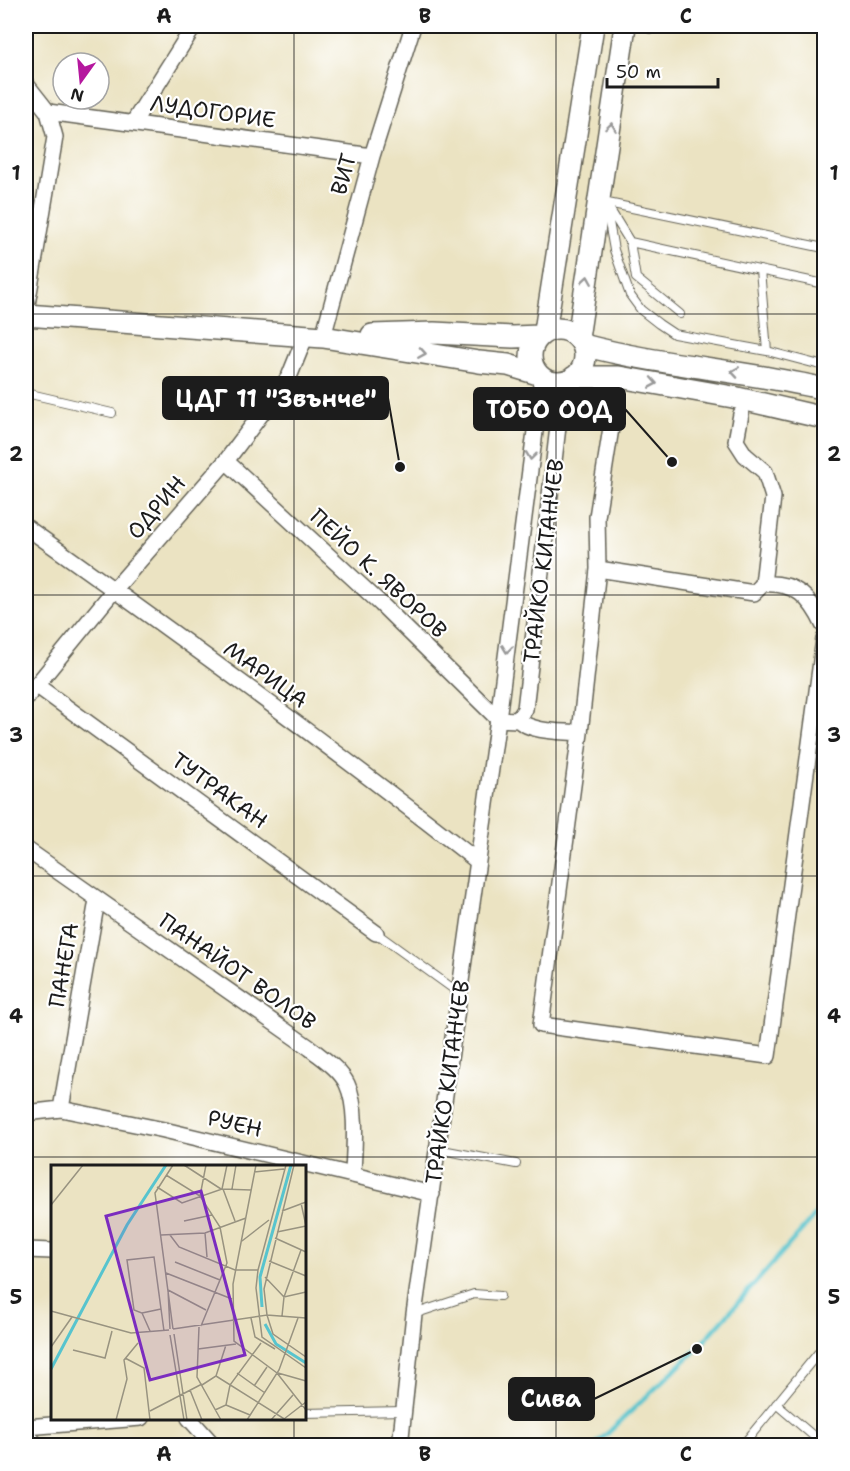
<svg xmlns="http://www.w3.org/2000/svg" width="850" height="1471" font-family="'Shantell Sans',sans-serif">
	<rect width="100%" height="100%" fill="#fff"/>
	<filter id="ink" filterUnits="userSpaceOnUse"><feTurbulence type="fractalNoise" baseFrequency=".0167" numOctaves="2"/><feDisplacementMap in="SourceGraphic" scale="12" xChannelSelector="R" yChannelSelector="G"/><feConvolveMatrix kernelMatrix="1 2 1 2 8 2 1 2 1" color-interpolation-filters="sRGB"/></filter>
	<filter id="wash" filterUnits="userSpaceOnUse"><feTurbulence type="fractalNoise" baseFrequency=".008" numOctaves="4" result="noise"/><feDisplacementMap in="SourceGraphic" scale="24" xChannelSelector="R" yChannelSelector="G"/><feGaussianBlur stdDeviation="1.35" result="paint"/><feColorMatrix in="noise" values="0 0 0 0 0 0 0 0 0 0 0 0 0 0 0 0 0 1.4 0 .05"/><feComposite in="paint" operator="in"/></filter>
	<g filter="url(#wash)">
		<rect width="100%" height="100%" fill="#ebe3c2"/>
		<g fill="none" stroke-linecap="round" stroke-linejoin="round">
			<path stroke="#57c4ce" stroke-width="4.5" d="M594,1446l103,-97 127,-144"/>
		</g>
	</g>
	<g filter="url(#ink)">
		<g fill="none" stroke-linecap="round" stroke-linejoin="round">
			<g stroke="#646256" stroke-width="10">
				<path id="lane" d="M815,26l9,2
					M650,29v-3
					M603,202l221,46
					M606,205l8,45 16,45 11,15 18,14 15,10 93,17 57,15
					M609,208l21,34 6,36 44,36
					M630,242l194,42
					M760,270l7,81
					M26,393l86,20
					M376,933l83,60
					M437,1149l79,15
					M414,1314l60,-20 26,2
					M776,1404l48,41
					M304,1413l100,-2
					M742,1446l82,-100"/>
			</g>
			<g stroke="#646256" stroke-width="18">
				<path id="street" d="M26,84l22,28 7,25 -29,174
					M48,112l324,44
					M133,123l61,-97
					M323,337l49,-181 41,-130
					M619,377l-22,140 1,52 -18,164 -39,292 227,31 56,-417
					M741,414l-5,27 9,14 20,17 8,25 -10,87c33,-2 47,13 61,42
					M226,461l155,143 117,115
					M26,527c152,108 304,218 451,334
					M598,569l156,24 9,-9
					M36,685l340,248
					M26,698l88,-108 112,-129 63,-84 17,-42
					M498,719l20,1 7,-11 36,-308 6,-20
					M518,720c16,13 42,11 62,13
					M26,849l284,199c12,10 30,21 37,36 11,23 7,64 6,89
					M61,1109l36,-209
					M26,1113l35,-4 103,21 268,64
					M26,1250l26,1
					M189,1418l25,28
					M26,1427l115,-9
					M26,1433l11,13
					M400,1446l14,-132 84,-595 44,-342"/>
			</g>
			<g stroke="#646256" stroke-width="24">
				<path id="secondary" d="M26,315l297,22 156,25 29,3 30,9
					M531 356a27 27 0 1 1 54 0a27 27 0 1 1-54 0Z
					M545,331l48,-305
					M372,335l62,-2 79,4 26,-1
					M578,338l47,-312
					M583,345c79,21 162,25 241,44
					M574,377h45l114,20 91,21"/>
			</g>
			<use href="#lane" stroke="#fff" stroke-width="8"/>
			<use href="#street" stroke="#fff" stroke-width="15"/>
			<use href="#secondary" stroke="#fff" stroke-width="21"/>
		</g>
		<defs><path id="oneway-chevron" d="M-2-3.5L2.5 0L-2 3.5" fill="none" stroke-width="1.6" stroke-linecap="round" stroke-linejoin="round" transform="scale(1.5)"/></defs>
		<g stroke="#999">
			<use href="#oneway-chevron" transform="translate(611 127) rotate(-82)"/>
			<use href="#oneway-chevron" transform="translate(587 280) rotate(-81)"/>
			<use href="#oneway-chevron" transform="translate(422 353) rotate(9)"/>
			<use href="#oneway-chevron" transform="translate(735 372) rotate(-171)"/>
			<use href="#oneway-chevron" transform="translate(653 383) rotate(10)"/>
			<use href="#oneway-chevron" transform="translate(531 456) rotate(97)"/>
			<use href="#oneway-chevron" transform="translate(507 649) rotate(97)"/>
		</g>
	</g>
	<path fill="none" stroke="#1c1c1c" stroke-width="1.5" stroke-opacity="0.55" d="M294,26v1140M556,26v1420M26,314h798M26,595h798M26,876h798M26,1157h798M294,1418v28"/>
	<g text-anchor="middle" stroke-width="4.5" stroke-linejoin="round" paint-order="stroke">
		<g font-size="22" fill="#1c1c1c" stroke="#fff">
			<text transform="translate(213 111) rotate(8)" y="8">ЛУДОГОРИЕ</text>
			<text transform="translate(343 174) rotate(-75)" y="8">ВИТ</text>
			<text transform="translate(156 507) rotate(-49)" y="8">ОДРИН</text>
			<text transform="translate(543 561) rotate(-83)" y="8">ТРАЙКО КИТАНЧЕВ</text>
			<text transform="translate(379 573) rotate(43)" y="8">ПЕЙО К. ЯВОРОВ</text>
			<text transform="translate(266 674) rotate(36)" y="8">МАРИЦА</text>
			<text transform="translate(220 790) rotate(36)" y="8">ТУТРАКАН</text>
			<text transform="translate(63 965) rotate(-80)" y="8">ПАНЕГА</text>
			<text transform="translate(238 971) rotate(35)" y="8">ПАНАЙОТ ВОЛОВ</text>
			<text transform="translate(447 1082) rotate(-82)" y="8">ТРАЙКО КИТАНЧЕВ</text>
			<text transform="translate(235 1123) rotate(13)" y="8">РУЕН</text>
		</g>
	</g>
	<g transform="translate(51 1165)">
		<rect width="255" height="255" fill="#ebe3c2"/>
		<path fill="none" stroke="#57c4ce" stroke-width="3" d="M211,142l-2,-30 31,-112M214,159l11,20 30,19M0,204l76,-144 39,-60"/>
		<path fill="none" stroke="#989380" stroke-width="1.5" d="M122,0l-18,28 18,136M133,0l37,24M205,0l-23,119 1,57 43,32 29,37M243,0l-30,124 3,26 39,3M203,7l30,-3M115,10l34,21 20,31 7,36 -26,63M106,22l25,16 40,-14 29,1M171,24l5,-24M172,24l12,32M181,24l4,-24M149,31l6,-31M250,38l5,23M0,40l32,-40M231,46l24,-9M133,56l28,-6M226,67l29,-6M154,68l2,24M110,70l44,-2 41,-15M119,70l9,12 56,23h23l-2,18 6,49 44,31M224,73l31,14M191,76l27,-21M250,85l-17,47 22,-5M218,96l37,15M124,97l45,18M207,105l28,-105M115,108l66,26M214,112l19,20 -2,19M117,125l38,20M117,125l2,39M0,146l80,22 38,-3M91,148l19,-4M200,153l4,19 20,12M148,162l-2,50 24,43M122,164l94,-14 6,19 33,23M99,166l-8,-18 -8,-3 -7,-50 27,-3 10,74M123,169l13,86M119,170l14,85M0,182l21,-30M147,184l38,-5M22,185l32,8 7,-27M74,193l19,10 6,52M186,208l28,20M227,208l28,8M165,211l70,44M151,220l14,-9 10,-31M203,221l13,-19M139,225l12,30M175,240l24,10M164,245l11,-5 4,-20 31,-42M99,246l52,-27M233,254l22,-17M65,255l11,-41 -3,-19 14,-17M196,255l32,-50 19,-52M220,255l22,-25"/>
		<path fill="#7b2cbf" fill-opacity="0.15" stroke="#7b2cbf" stroke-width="3" d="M150,26l44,164 -95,25 -44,-164z"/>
		<rect width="255" height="255" fill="none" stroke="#1c1c1c" stroke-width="3"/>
	</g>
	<path fill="none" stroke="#1c1c1c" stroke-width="2" d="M400 467L388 398M672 462L625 409M697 1349L594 1399"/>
	<g fill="#1c1c1c" stroke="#fff" stroke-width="2">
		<circle cx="400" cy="467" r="6"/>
		<circle cx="672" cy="462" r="6"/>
		<circle cx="697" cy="1349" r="6"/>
	</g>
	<g fill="#1c1c1c" stroke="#1c1c1c" stroke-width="2">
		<rect x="163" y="377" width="225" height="42" rx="6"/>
		<rect x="474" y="388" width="151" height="42" rx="6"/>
		<rect x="509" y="1378" width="85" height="42" rx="6"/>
	</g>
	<g font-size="24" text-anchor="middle" font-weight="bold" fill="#fff">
		<text x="276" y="407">ЦДГ 11 "Звънче"</text>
		<text x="549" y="418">ТОБО ООД</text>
		<text x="551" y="1407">Сива</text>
	</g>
	<rect width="850" height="1471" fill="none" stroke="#fff" stroke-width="66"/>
	<g transform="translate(81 81) rotate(195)"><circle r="28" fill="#ffffff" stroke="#a4a4a4" stroke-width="1.5"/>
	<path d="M0-4.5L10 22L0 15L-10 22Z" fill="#b5179e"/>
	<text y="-9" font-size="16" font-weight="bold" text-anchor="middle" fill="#1c1c1c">N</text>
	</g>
	<path d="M607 78v9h111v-9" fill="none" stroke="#1c1c1c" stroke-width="3"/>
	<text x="616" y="78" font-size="18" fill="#1c1c1c" stroke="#ffffff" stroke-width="4.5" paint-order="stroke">50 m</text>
	<rect x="33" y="33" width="784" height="1405" fill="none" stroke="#1c1c1c" stroke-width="2"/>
	<g font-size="20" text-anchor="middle" font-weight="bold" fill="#1c1c1c">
		<text x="164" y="23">A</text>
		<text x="425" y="23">B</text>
		<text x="686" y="23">C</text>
		<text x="16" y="180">1</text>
		<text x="834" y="180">1</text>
		<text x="16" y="461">2</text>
		<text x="834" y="461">2</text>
		<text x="16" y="742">3</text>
		<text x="834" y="742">3</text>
		<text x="16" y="1023">4</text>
		<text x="834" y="1023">4</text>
		<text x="16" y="1304">5</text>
		<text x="834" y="1304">5</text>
		<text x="164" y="1461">A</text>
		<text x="425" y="1461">B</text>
		<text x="686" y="1461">C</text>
	</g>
</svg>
